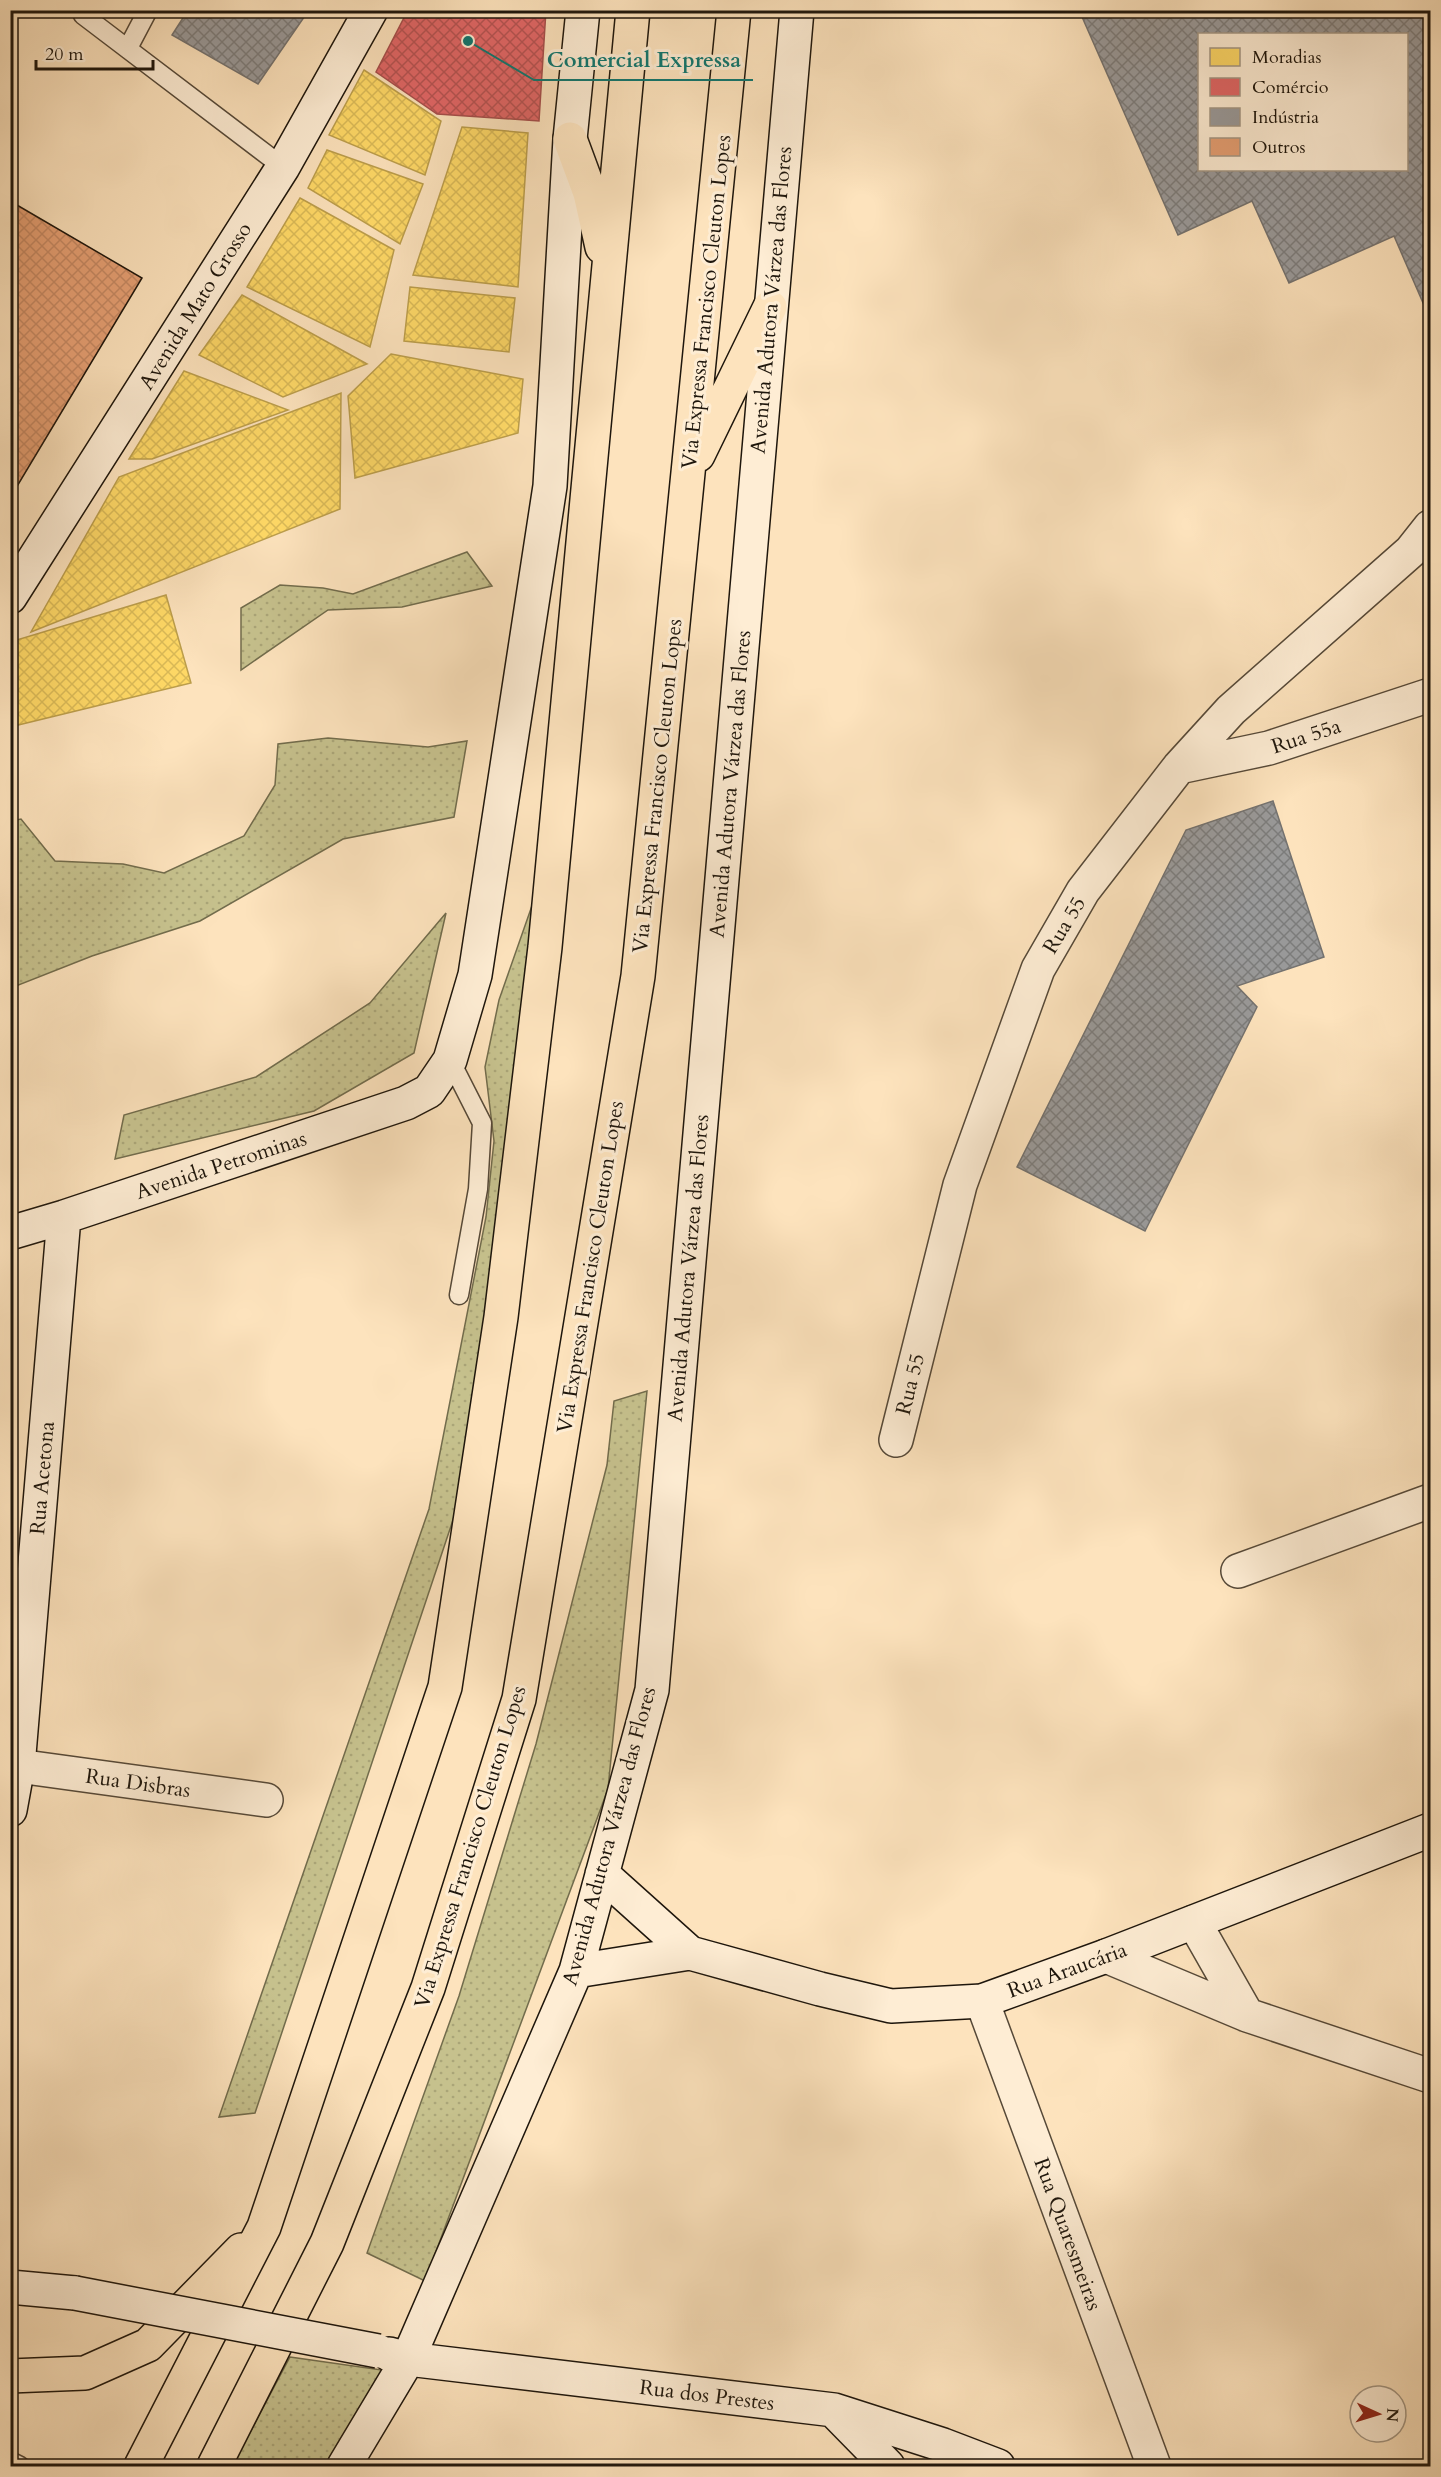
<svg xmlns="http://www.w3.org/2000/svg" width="1441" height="2477" font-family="Cardo,serif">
	<defs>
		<pattern id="grass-dots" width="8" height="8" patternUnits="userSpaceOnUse" patternTransform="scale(1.5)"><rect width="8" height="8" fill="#c6c18d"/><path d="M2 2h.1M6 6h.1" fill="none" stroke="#aaa578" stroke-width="1.8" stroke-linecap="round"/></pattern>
		<pattern id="homes-cross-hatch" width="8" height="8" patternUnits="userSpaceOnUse" patternTransform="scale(1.5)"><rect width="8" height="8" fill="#ffd966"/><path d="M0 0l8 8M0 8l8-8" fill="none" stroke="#daba57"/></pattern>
		<pattern id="shops-cross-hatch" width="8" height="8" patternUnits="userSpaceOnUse" patternTransform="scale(1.5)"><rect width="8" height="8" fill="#e06666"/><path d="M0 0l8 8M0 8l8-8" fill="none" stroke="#b55352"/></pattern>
		<pattern id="industry-cross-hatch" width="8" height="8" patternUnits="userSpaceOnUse" patternTransform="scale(1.5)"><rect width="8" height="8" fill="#999"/><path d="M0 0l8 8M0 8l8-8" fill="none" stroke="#7c7c7b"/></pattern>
		<pattern id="building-cross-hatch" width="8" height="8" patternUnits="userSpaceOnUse" patternTransform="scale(1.5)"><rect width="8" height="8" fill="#e59f73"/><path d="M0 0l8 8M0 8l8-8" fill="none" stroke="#c48862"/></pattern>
	</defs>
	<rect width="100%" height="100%" fill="#fde3bd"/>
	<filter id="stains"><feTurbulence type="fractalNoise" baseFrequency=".00333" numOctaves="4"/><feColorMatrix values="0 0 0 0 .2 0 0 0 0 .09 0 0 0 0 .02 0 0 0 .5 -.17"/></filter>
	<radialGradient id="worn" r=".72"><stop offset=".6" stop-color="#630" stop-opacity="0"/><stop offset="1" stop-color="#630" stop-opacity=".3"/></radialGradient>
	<path fill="url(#grass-dots)" stroke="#726c4c" stroke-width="1.5" d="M467,552l25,34 -90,21 -74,3 -87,60v-62l39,-23 43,3 30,6z
		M328,738l100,9 39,-6 -13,76 -111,22 -143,82 -108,35 -81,32v-167l10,-2 34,42 68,3 41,9 80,-37 31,-51 3,-41z
		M534,900l-32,319 -45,289 -202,605 -36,4 210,-608 57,-292 8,-76 -9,-74 14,-67z
		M446,913l-32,140 -100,58 -199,48 9,-44 132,-38 114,-74z
		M647,1391l-39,398 -183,492 -58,-28 92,-257 77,-252 71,-279 7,-64z
		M290,2357l99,14 -61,95h-96z"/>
	<path fill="url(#homes-cross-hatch)" stroke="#bc9e4b" stroke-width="1.5" d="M364,70l77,51 -16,54 -96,-40z
		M462,127l66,6 -10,154 -105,-12z
		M327,150l96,34 -23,60 -92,-56z
		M300,198l94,52 -24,97 -123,-60z
		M410,287l105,11 -6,54 -105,-11z
		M242,295l125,69 -84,33 -84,-42z
		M391,354l132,25 -5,54 -163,45 -7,-82z
		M184,371l104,39 -136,49h-23z
		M341,393l-1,116 -309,123 88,-155z
		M166,595l25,88 -181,44v-85z"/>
	<path fill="url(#shops-cross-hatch)" stroke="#a64e4b" stroke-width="1.5" d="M408,10h138l-7,111 -102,-7 -61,-42z"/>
	<path fill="url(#industry-cross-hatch)" stroke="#74726f" stroke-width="1.5" fill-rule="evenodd" d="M188,10h121l-51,74 -86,-49z
		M1079,10h351v309l-36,-83 -105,47 -37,-82 -74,34zM1200,34h206v136h-206z
		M1273,801l51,156 -87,29 20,21 -112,224 -128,-64 169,-337z"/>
	<path fill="url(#building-cross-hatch)" stroke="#1e160c" stroke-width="1.5" d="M10,201l132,77 -132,220z"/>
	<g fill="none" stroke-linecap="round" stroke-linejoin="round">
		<g stroke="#564938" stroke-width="21">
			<path id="lane" d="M81,10l2,5 200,152
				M128,48l20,-38
				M450,1060l32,63 -4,66 -19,106
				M10,2461l10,5"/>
		</g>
		<g stroke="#564938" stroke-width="36">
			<path id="street" d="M1179,767l90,-19 161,-53
				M896,1440l64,-255 78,-216 45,-78 96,-124 52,-57 180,-159 19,-24
				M1238,1571l192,-70
				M18,1766l248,34
				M1194,1922l53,93
				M1106,1956l141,59 183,61
				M982,2001l172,465"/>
		</g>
		<g stroke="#1e160c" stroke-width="36">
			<path id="secondary" d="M10,597l273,-430 88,-157
				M10,1233l54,-16 342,-114 23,-12 21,-31 25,-85 75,-489 20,-347 13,-129
				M10,1810l8,-44 46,-549
				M602,1874l88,79
				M576,1971l114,-18 130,36 71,17 91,-5 124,-45 324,-126
				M10,2287l65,6
				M389,2354l19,5 426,51 109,35 55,21
				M837,2414l51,52
				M344,2466l64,-107 168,-388 76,-281 145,-1680"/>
		</g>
		<g stroke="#1e160c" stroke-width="36">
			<path id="highway" d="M570,139l20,54 12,54
				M698,455l72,-148
				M10,2376l75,-3 63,-28 93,-95
				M141,2466l123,-239 181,-540 56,-370 44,-370 88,-937
				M214,2466l113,-223 101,-255 91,-289 119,-723 96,-966"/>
		</g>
		<use href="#lane" stroke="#feedd4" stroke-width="18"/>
		<use href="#street" stroke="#feedd4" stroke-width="33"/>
		<use href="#secondary" stroke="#feedd4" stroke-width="33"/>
		<use href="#highway" stroke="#fde3bd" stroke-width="33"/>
		<g stroke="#1e160c" stroke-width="36" stroke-linecap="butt">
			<path id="secondary-bridge" d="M75,2293l303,58"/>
		</g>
		<use href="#secondary-bridge" stroke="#feedd4" stroke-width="33"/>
	</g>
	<g text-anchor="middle" stroke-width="6" stroke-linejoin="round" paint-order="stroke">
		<g font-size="21" fill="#1e160c" stroke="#feedd4">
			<text transform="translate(771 300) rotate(-85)" y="7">Avenida Adutora Várzea das Flores</text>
			<text transform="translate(706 302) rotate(-84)" y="7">Via Expressa Francisco Cleuton Lopes</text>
			<text transform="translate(195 306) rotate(-58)" y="7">Avenida Mato Grosso</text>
			<text transform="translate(1306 736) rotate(-18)" y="7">Rua 55a</text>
			<text transform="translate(730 784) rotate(-85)" y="7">Avenida Adutora Várzea das Flores</text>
			<text transform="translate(657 786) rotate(-84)" y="7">Via Expressa Francisco Cleuton Lopes</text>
			<text transform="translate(1064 925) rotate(-59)" y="7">Rua 55</text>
			<text transform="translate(221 1165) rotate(-18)" y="7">Avenida Petrominas</text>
			<text transform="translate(590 1267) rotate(-81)" y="7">Via Expressa Francisco Cleuton Lopes</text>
			<text transform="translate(688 1268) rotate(-85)" y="7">Avenida Adutora Várzea das Flores</text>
			<text transform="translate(910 1384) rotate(-76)" y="7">Rua 55</text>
			<text transform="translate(42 1478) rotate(-85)" y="7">Rua Acetona</text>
			<text transform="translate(138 1783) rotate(8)" y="7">Rua Disbras</text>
			<text transform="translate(609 1836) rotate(-75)" y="7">Avenida Adutora Várzea das Flores</text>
			<text transform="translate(470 1847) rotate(-73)" y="7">Via Expressa Francisco Cleuton Lopes</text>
			<text transform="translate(1067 1970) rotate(-20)" y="7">Rua Araucária</text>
			<text transform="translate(1068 2234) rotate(70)" y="7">Rua Quaresmeiras</text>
			<text transform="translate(707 2395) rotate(7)" y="7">Rua dos Prestes</text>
		</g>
	</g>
	<path fill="none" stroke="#0f766e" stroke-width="2" d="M468 41L534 80H753"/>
	<circle fill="#0f766e" stroke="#feedd4" stroke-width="2" cx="468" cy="41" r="6"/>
	<g font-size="22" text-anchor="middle" font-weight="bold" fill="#0f766e" stroke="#feedd4" stroke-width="6" stroke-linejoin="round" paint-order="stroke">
		<text x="644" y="67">Comercial Expressa</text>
	</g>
	<rect width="1441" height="2477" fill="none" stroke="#fde3bd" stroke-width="36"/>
	<rect x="12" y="12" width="1417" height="2453" fill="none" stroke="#1e160c" stroke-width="3"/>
	<rect x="18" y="18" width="1405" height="2441" fill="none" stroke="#1e160c" stroke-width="1.5"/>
	<rect x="1198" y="33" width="210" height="138" fill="#feedd4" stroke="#a49784" stroke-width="1.5"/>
	<rect x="1210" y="48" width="30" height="18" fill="#ffd966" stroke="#a49784" stroke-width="1.5"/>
	<text x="1252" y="63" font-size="18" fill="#1e160c">Moradias</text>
	<rect x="1210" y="78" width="30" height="18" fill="#e06666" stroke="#a49784" stroke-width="1.5"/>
	<text x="1252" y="93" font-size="18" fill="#1e160c">Comércio</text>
	<rect x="1210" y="108" width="30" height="18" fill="#999999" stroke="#a49784" stroke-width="1.5"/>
	<text x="1252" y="123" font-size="18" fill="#1e160c">Indústria</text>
	<rect x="1210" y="138" width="30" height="18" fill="#e59f73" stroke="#a49784" stroke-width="1.5"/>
	<text x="1252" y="153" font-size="18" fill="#1e160c">Outros</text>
	<g transform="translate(1378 2414) rotate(94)"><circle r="28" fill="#feedd4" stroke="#a49784" stroke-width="1.5"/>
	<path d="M0-4.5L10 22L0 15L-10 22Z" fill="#8f2418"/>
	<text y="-9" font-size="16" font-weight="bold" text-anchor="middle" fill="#1e160c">N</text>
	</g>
	<path d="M36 60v9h117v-9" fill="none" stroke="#1e160c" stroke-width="3"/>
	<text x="45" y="60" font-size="18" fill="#1e160c" stroke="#feedd4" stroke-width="4.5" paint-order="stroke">20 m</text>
	<rect width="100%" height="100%" filter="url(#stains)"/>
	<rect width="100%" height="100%" fill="url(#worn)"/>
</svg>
